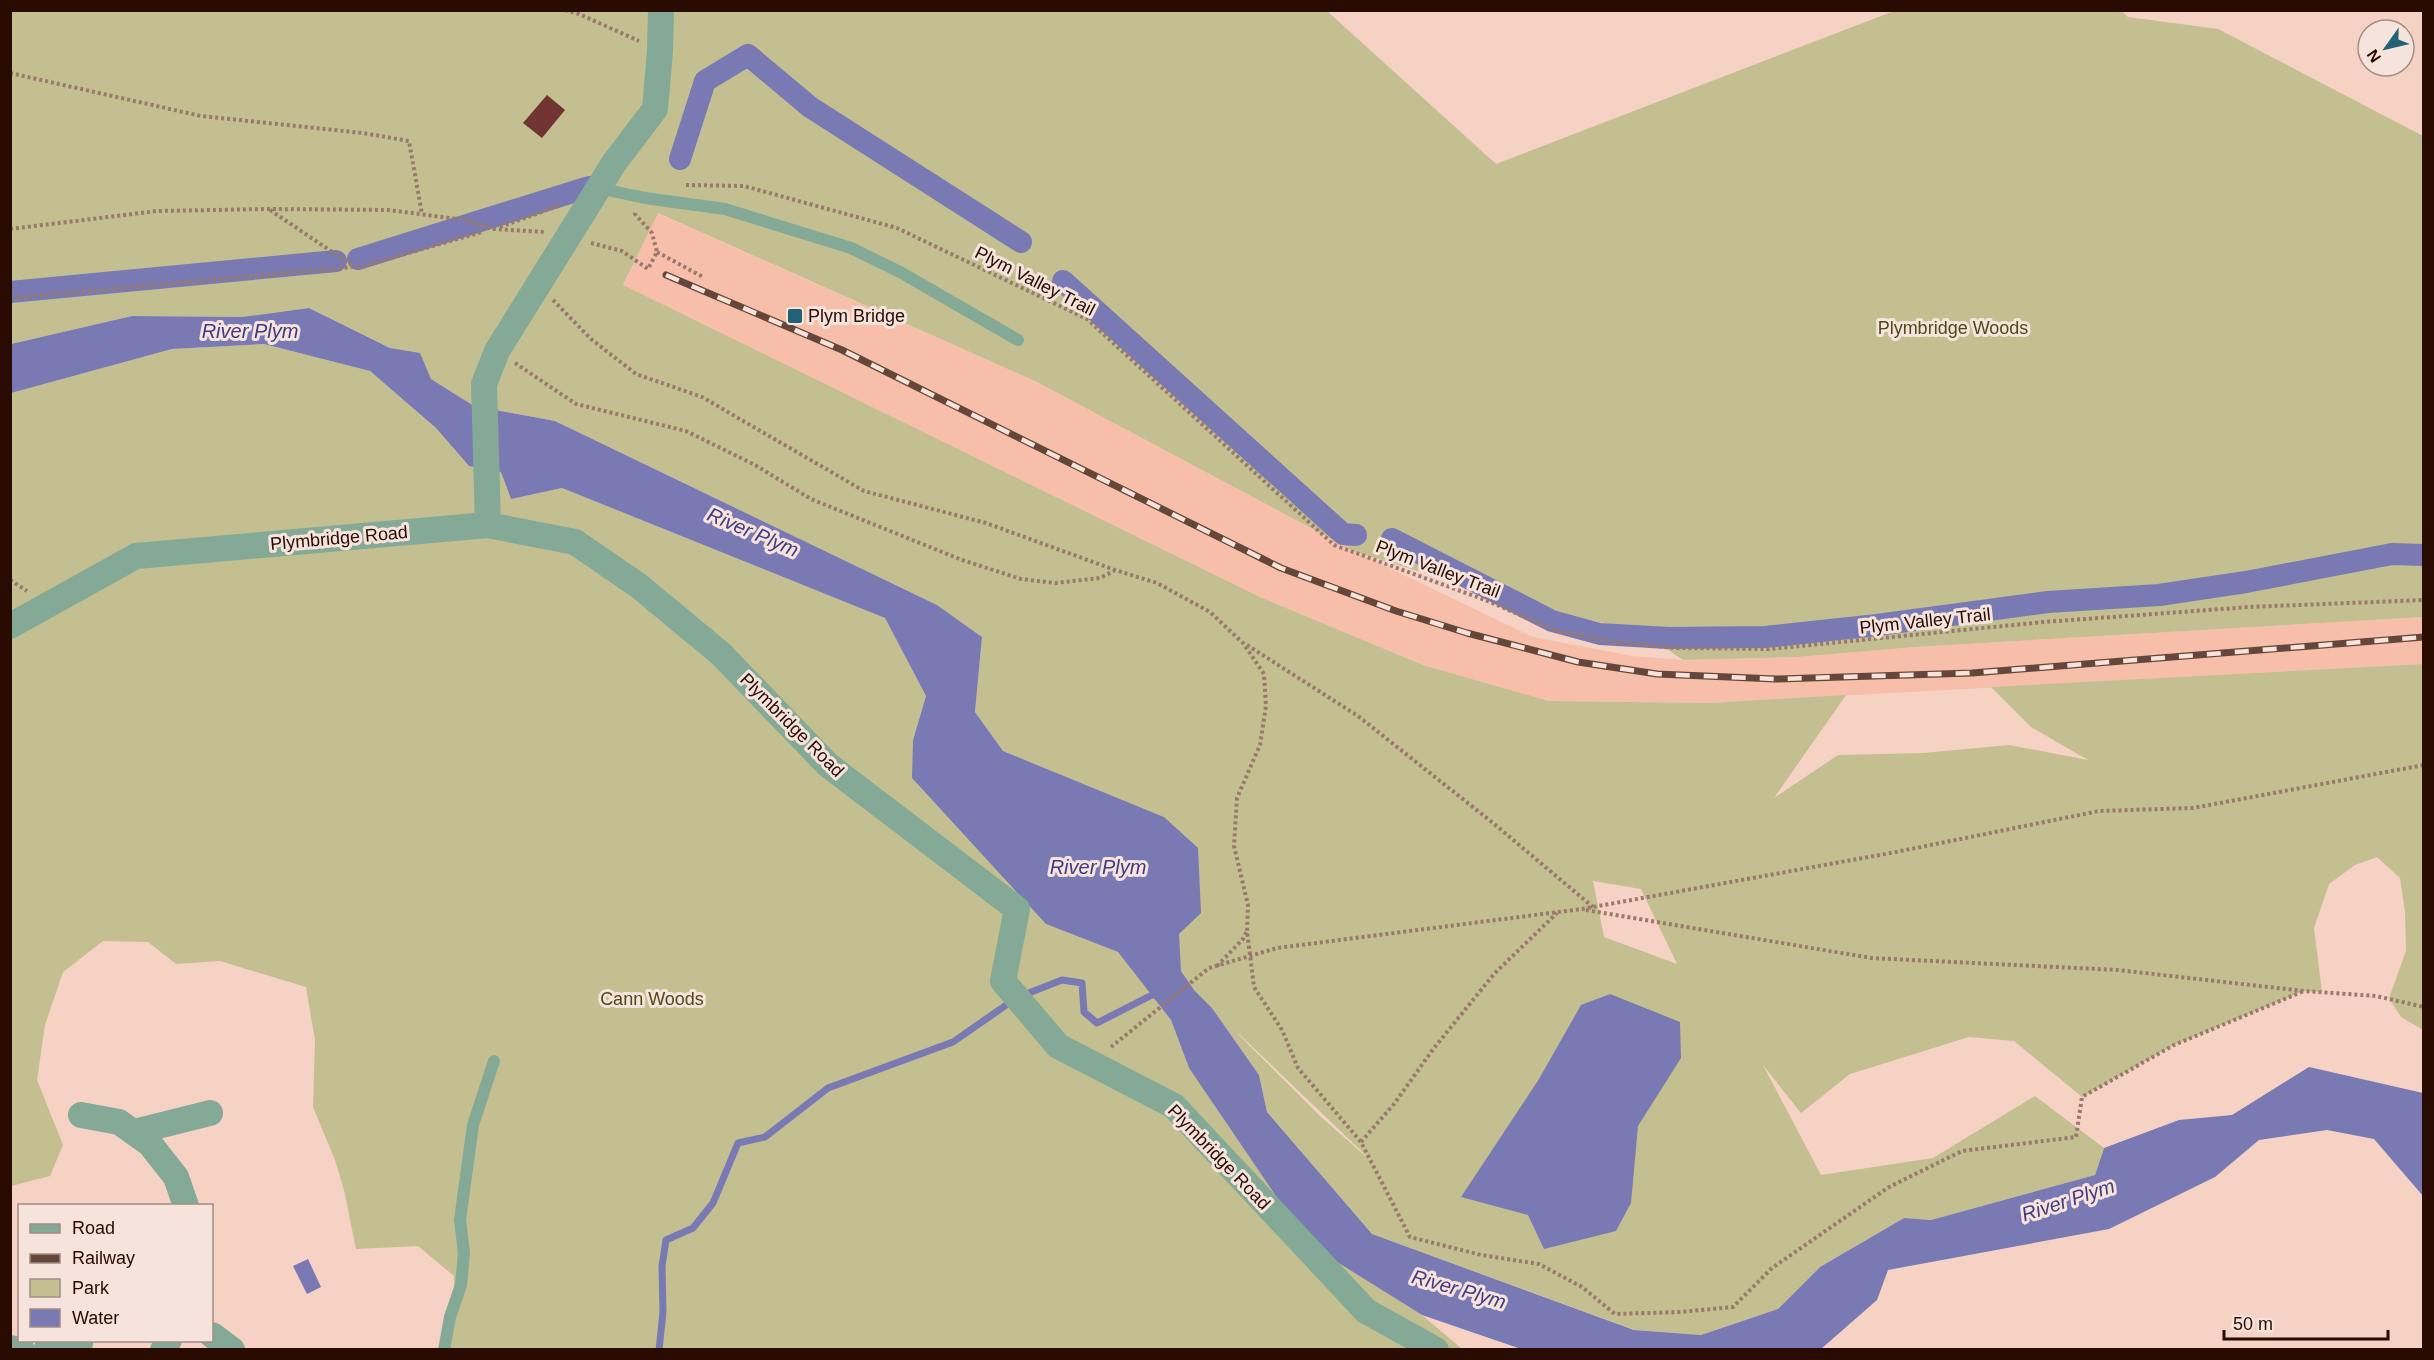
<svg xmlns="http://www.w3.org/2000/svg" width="2434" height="1360" font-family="Arial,sans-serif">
	<rect width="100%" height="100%" fill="#f5d2c4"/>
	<path fill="#f7bfa9" d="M657,213l378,168 321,171 177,85 99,19 51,4 114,-3 118,-10 508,-30v47l-714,39 -160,-2 -126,-36 -163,-68 -637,-311z"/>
	<path fill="#c3bf90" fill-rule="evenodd" d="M10,11h1317l169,153 398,-153h227l7,6 90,12 205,107v481l-508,30 -118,10 -114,3 -43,-29 -95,-21 -189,-58 -321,-171 -377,-168 -35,72 637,312 163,68 126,36 160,2 137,-8 -72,103 64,-43 86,-2 85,-8 79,15 -57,-33 -40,-40 432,-23v366l-22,-13 -12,-19 17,-47 -1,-39 -5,-34 -23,-21 -22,8 -26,19 -15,44 8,64 -18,-1 -130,54 -92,52 -68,-56 -45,-4 -119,37 -49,39 -38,-48 58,110 112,-17 102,-62 69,52 -9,27 -164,45 -27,-2 -84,49 -42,42 -77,26 -66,-5 -263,-96 -105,-122 -8,-37 -47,-67 -18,-18 -13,-19 -17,-154 -161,-66 -28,-39 7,-75 -45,-32 -382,-184 -81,-15 -43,-27 -11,-25 -30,-6 -81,-40 -67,9 -110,-1 -121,28zM1593,881l48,8 36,75 -73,-27zM1238,1034h1l139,133 -57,-50z
		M264,344l106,27 66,57 33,38 32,5 10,28 51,-11 323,130 41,78 -13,44 133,184 72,28 34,43 19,25 18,48 89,131 59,63 85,53 40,34h-1020l11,-18 1,-55 -36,-30 -62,3 -12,-59 -9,-30 -22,-53 2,-67 -9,-53 -86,-26 -44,3 -28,-22 -45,-1 -40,31 -18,53 -8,55 26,65 -13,31 -39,10 -1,-793 162,-44z"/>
	<path fill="#797ab3" d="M309,308l81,40 30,5 11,26 43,27 81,15 382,184 45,32 -7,75 28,39 161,66 34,31 3,65 -22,21 2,37 13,19 18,18 47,67 8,37 105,122 262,96 67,5 77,-26 42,-42 84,-49 27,2 164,-45 9,-27 75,-28 53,-5 77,-48 114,26v103l-49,-57 -47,-9 -68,10 -44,37 -106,52 -221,41 -11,30 -56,49 -297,1 -102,-35 -85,-53 -59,-63 -89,-131 -18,-48 -53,-68 -72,-28 -134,-146 1,-38 13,-44 -41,-78 -323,-130 -51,11 -10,-27 -32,-6 -33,-38 -66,-57 -106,-27 -92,5 -161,44v-49l121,-28 110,1z
		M1610,994l70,28 1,36 -43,68 -7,77 -15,28 -72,18 -16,-34 -67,-18 78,-118 42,-74z
		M308,1259l13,28 -14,7 -14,-28z"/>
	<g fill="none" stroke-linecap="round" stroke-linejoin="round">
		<path stroke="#797ab3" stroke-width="7" d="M1021,996l41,-16 20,3 2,29 13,11 55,-28h10
			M659,1350l4,-38 -1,-46 4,-26 27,-12 20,-25 25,-60 27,-6 63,-49 125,-46 59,-41"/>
		<path stroke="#797ab3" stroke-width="22" d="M680,159l25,-78 43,-26 62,52 211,135
			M358,259l231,-72
			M1063,281l280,253 13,1
			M10,292l326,-31
			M1392,539l160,82 48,13 68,4 97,-1 112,-12 171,-23 111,-7 87,-13 146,-28 32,1"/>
	</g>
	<path fill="#723433" d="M547,95l18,15 -23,28 -19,-15z"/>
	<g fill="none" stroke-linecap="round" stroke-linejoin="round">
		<path stroke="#9a796d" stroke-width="4" stroke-dasharray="3 3" stroke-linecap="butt" d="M565,10l14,4 60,27
			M10,73l191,43 162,17 46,8 13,73
			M686,185l58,1 153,42 190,91 247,226 154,56 66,29 60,12 62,6 94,1 274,-27 205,-15 175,-7
			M270,210l83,56
			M500,227l61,-22
			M10,229l147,-18 111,-2 121,1 76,10 29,9 52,3
			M591,243l31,8 26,18 9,-17 -5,-19 -17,-19 2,-2
			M657,252l46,25
			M10,298l353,-32 119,-34
			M553,300l38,39 45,35 66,23 162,94 122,32 129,47 42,13 53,29 33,31 21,31 2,32 -6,39 -23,53 -3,48 14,59 -1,26 7,56 28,43 16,38 63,74 49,95 71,18 58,9 43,23 33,27 65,-2 53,-5 39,-39 117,-81 73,-36 114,-14 6,-40 92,-52 130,-54
			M515,363l61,41 110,27 69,34 56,34 151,61 59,19 34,4 45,-5 14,-7
			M10,580l17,11
			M1247,645l111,71 135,107 100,84
			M1586,910l285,48 247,12 186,21 72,5 48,11
			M1217,966l26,-27 4,-8
			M1111,1047l98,-79 68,-20 305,-39 314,-57 203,-41 94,-3 231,-43
			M1361,1142l33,-38 40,-56 60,-74 63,-61"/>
		<path stroke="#84a996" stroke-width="12" d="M598,188l47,10 80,11 126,39 49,24 118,68
			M444,1350l6,-33 11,-32 3,-32 -4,-33 13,-95 21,-64"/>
		<path stroke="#84a996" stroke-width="26" d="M488,525l-4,-141 13,-33 117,-188 41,-54 5,-58 1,-41
			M10,626l126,-70 352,-31 87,17 64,44 82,68 107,111 189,144 -14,72 55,65 116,60 192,205 70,39
			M81,1115l38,7 31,22 26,33 10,29
			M134,1132l76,-19
			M212,1335l20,15
			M10,1348l12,2
			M46,1350l34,-6
			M163,1350l6,-10"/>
		<g stroke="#65463b" stroke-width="7">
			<path id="rail" d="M666,275l176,75 439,218 115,43 71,22 111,29 79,12 119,5 196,-6 452,-36"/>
		</g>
		<use href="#rail" stroke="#f5e3dc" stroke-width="4.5" stroke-dasharray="14" stroke-linecap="butt"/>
	</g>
	<rect fill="#216276" stroke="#f5e3dc" stroke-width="2" x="787" y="308" width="16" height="16" rx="3"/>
	<g text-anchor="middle" stroke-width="6" stroke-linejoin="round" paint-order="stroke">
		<g font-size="18" fill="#290b01" stroke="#f5e3dc">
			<text transform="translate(1035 281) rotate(27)" y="6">Plym Valley Trail</text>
			<text transform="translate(339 538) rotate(-5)" y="6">Plymbridge Road</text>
			<text transform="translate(1438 569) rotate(21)" y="6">Plym Valley Trail</text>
			<text transform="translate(1925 621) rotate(-6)" y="6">Plym Valley Trail</text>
			<text transform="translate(792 725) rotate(45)" y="6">Plymbridge Road</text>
			<text transform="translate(1219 1157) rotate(46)" y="6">Plymbridge Road</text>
		</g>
		<g font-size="18" fill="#290b01" stroke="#f5e3dc" text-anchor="start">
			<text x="808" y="322">Plym Bridge</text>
		</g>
		<g font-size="18" fill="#4f4916" stroke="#f5e3dc">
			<text x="1953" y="334">Plymbridge Woods</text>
			<text x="652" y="1005">Cann Woods</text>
		</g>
		<g font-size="20" font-style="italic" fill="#403b82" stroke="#f5e3dc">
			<text x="250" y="338">River Plym</text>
			<text transform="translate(753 532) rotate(23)" y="7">River Plym</text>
			<text x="1098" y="874">River Plym</text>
			<text transform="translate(2068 1200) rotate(-18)" y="7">River Plym</text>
			<text transform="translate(1459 1289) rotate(16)" y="7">River Plym</text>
		</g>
	</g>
	<rect width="2434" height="1360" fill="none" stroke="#290b01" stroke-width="24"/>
	<rect x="18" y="1204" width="195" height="138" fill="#f5e3dc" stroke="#a38d84" stroke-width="1.5"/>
	<rect x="30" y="1224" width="30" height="9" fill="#84a996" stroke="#a38d84" stroke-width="1.5"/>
	<text x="72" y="1234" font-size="18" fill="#290b01">Road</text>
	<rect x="30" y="1254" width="30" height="9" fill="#65463b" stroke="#a38d84" stroke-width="1.5"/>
	<text x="72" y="1264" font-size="18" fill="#290b01">Railway</text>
	<rect x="30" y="1279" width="30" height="18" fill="#c3bf90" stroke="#a38d84" stroke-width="1.5"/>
	<text x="72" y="1294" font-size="18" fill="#290b01">Park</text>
	<rect x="30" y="1309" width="30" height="18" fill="#797ab3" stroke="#a38d84" stroke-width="1.5"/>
	<text x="72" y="1324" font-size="18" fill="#290b01">Water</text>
	<g transform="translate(2386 48) rotate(236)"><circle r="28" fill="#f5e3dc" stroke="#a38d84" stroke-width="1.5"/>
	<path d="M0-4.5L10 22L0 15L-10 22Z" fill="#216276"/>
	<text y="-9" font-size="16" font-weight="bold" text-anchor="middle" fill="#290b01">N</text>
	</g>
	<path d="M2224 1330v9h164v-9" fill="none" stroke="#290b01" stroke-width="3"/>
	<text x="2233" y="1330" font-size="18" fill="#290b01" stroke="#f5e3dc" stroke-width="4.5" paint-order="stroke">50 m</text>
</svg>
